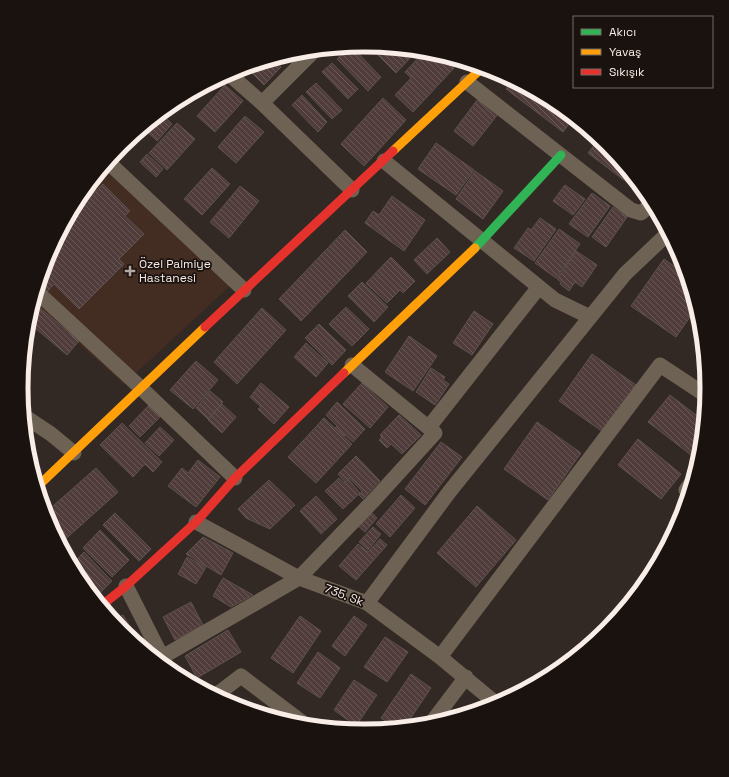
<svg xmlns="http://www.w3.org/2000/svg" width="729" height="777" font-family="'Space Grotesk',sans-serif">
	<defs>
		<pattern id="building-back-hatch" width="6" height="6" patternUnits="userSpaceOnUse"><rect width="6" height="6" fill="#503d3b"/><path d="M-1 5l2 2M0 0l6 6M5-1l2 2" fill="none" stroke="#6a5957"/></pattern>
	</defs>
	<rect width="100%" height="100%" fill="#332924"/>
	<path fill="#432c21" d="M105,166l126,119 -107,99 -91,-81 14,-46 32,-60z"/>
	<path fill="url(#building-back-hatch)" stroke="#5b514e" d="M368,45l40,4 5,6 -17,18z
		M350,46h1l30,31 -13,14 -31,-32z
		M425,51l14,3 15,14 -41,44 -18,-17 16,-17 -6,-6z
		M273,59l8,8 -17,18 -18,-18z
		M458,60l10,3 -6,5 -6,-6z
		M332,63l26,26 -10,10 -26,-27z
		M513,80l43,23 17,15 -10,14 -57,-43z
		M316,83l26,27 -10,9 -26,-27z
		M225,85l18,16 -28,31 -18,-16z
		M302,95l25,27 -9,10 -26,-27z
		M383,98l23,22 -42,46 -23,-22z
		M478,99l20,15 -25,32 -19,-15z
		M161,113l11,11 -15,17 -14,-13z
		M245,116l19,16 -28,31 -18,-16z
		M177,123l18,16 -28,31 -18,-17z
		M599,139l9,7 39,48 -2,2 -57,-43z
		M436,143l38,27 -18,25 -38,-26z
		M147,154l16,15 -7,8 -16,-15z
		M212,168l18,16 -28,31 -18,-16z
		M475,171l28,20 -20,28 -27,-20z
		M103,184l27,27 -5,5 19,18 -25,25 5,5 -45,45 -25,-25 -8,9 -8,-7 9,-29 20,-37z
		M565,185l20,14 -12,16 -20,-14z
		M240,186l19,15 -30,37 -19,-16z
		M592,193l18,13 -22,31 -19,-13z
		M392,196l33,24 -21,31 -39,-28 8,-12 6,4z
		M613,207l14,10 -21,30 -14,-10z
		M540,218l16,11 -22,32 -20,-13 14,-20 3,2z
		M559,229l21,15 -24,34 -21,-15z
		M345,230l22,22 -66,69 -22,-22z
		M437,238l13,14 -23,22 -13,-14z
		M576,251l21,14 -15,22 -7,-5 -6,9 -9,-7 1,-2 -4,-3z
		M391,257l24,24 -12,12 -3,-3 -13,13 -21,-20z
		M664,259l24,17 9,31 -21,30 -45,-31z
		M362,282l26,25 -14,15 -26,-26z
		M33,302l46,39 -12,14 -39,-33z
		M346,307l23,22 -17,17 -23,-22z
		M262,308l24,22 -49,54 -23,-22z
		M474,311l19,13 -21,31 -19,-12z
		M319,324l27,26 -14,15 -27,-27z
		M409,336l28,20 -24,35 -28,-19z
		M306,343l22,20 -12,14 -22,-20z
		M592,354l44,31 -33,47 -44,-31z
		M196,361l22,19 -25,29 -23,-19z
		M431,368l14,9 -2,3 6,4 -14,21 -19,-13z
		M261,383l28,24 -15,17 -16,-15 3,-2 -11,-10z
		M362,383l26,24 -18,21 -27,-24z
		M210,391l13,11 -15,17 -12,-11z
		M670,395l35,27 -2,18 -12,15 -43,-33z
		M337,402l28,27 -12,13 -8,-7 -1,1 -9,-8 2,-2 -11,-11z
		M150,404l11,12 -21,21 -11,-11z
		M222,404l14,13 -14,16 -14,-13z
		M399,415l22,20 -19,19 -11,-10 -4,4 -8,-8 3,-3 -2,-2z
		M324,418l28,26 -36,39 -28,-26z
		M537,422l44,31 -33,47 -44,-31z
		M122,423l40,39 -9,10 -8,-8 -12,13 -33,-32z
		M160,427l14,13 -15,16 -14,-13z
		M638,439l43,35 -20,25 -43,-34z
		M441,442l21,15 -37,48 -20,-16z
		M356,456l24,25 -17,18 -4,-4 3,-4 -13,-13 -4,4 -7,-8z
		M198,460l22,17 -24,30 -28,-21 14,-18 6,5z
		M96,468l22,24 -58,52 -13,-24 -2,-7z
		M339,478l5,5 4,-4 12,14 -17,16 -18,-18z
		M269,480l26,25 -25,24 -24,-11 -8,-9z
		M401,495l14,13 -25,29 -14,-13z
		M316,496l21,23 -16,15 -21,-23z
		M477,506l39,34 -40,47 -39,-34z
		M371,512l6,6 -12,14 -7,-6z
		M115,513l36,36 -12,12 -36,-36z
		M373,527l8,7 -13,16 -9,-8z
		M100,530l29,30 -17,17 -29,-29z
		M203,537l30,16 -12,22 -35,-21z
		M380,539l7,6 -31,35 -17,-14 19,-22 10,8z
		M84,552l28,29 -13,13 -28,-29z
		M187,557l19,10 -10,17 -18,-10z
		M223,578l30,17 -22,12 -18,-11z
		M191,602l12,23 -28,15 -12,-23z
		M123,615l11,18 -6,4 -7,-6 -8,-10z
		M300,616l21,15 -28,42 -22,-15z
		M354,616l13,9 -22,31 -13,-10z
		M228,630l13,22 -44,26 -12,-22z
		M137,634l11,19 -18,-15z
		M385,637l23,15 -21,30 -23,-15z
		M318,652l22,16 -20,30 -23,-15z
		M563,657l6,6 -16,13 -4,-4z
		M547,670l5,6 -28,15 -6,-5z
		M411,674l20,14 -27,40 -7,1 -16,-11z
		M354,680l23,15 -21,31 -22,-16z"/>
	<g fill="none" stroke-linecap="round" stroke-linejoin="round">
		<path stroke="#6e6254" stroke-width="15" d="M229,74l33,29 90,87
			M467,82l164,128 10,3 12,-10
			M262,103l53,-53
			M384,161l171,139 35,17
			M108,162l136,128
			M37,292l104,96 94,90
			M24,416l27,18 23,19
			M429,427l110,-140
			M686,490l8,-11
			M196,522l103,56 68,25 73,54 58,48
			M126,586l43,85
			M367,603l83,-112 175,-217 39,-37 8,1
			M440,657l220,-292 47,31
			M157,660l142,-82 75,-78 61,-67 -83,-68
			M215,696l26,-20 66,50
			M429,726l37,-49"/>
		<path stroke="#30b455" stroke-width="9" d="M475,248l86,-93"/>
		<path stroke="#ff9f0a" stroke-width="9" d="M393,151l90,-84
			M344,373l131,-125
			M37,487l168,-160"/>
		<path stroke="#e5322d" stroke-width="9" d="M205,327l188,-176
			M101,606l25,-20 70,-64 39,-44 109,-105"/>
	</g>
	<path fill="#b4a8a3" stroke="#1a120e" stroke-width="1.5" d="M128 265h4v4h4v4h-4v4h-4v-4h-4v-4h4z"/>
	<g text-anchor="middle" stroke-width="3.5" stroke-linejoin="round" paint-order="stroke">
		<g font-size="12" fill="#f9ede7" stroke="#1a120e" text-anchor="start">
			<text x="139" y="268">Özel Palmiye<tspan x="139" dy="14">Hastanesi</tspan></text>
		</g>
		<g font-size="12" fill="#f9ede7" stroke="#1a120e">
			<text transform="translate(344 595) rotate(21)" y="4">735. Sk</text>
		</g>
	</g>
	<path d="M0 0H729V777H0ZM28 388a336 336 0 1 1 672 0a336 336 0 1 1-672 0Z" fill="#1a120e" fill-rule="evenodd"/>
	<path fill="none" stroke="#f9ede7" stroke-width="5" d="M28 388a336 336 0 1 1 672 0a336 336 0 1 1-672 0Z"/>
	<rect x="573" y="16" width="140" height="72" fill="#1a120e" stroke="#736a65"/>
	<rect x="581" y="29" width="20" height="6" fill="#30b455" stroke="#736a65"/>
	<text x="609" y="36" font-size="12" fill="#f9ede7">Akıcı</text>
	<rect x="581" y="49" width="20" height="6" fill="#ff9f0a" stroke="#736a65"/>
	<text x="609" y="56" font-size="12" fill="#f9ede7">Yavaş</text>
	<rect x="581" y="69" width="20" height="6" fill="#e5322d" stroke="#736a65"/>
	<text x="609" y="76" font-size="12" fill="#f9ede7">Sıkışık</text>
</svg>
